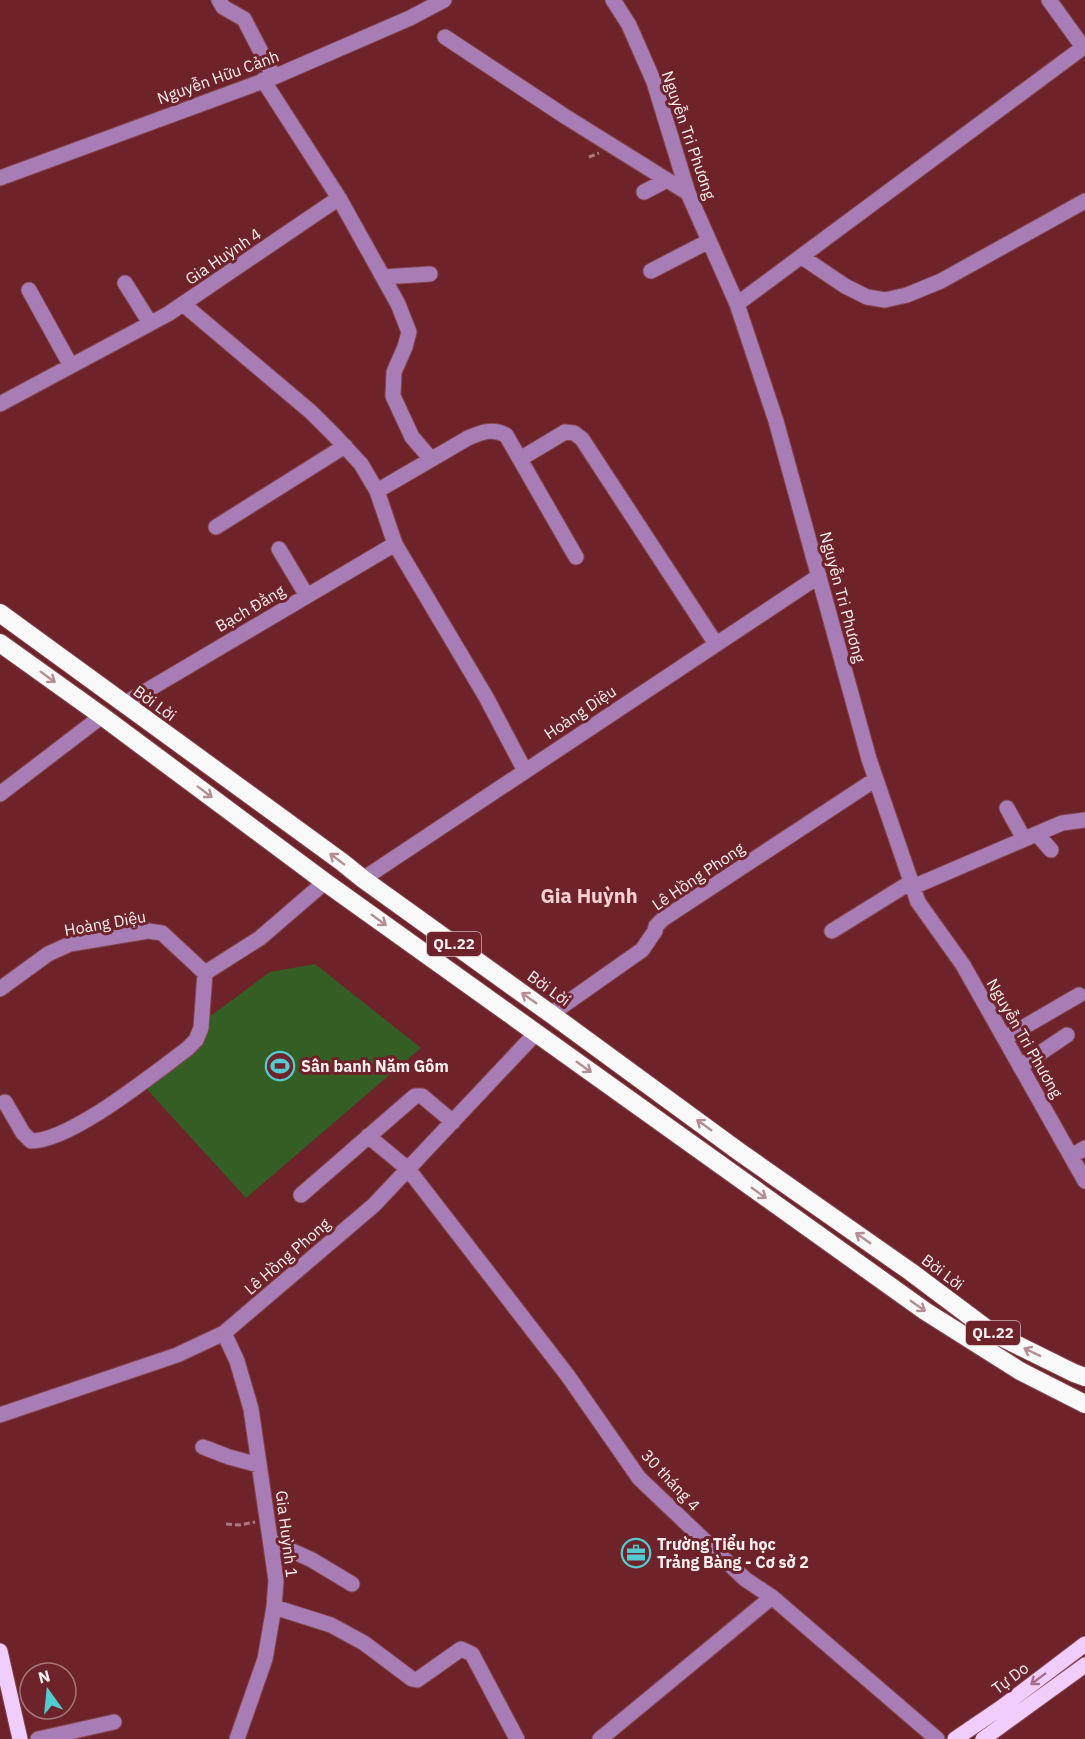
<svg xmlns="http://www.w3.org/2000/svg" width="1085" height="1739" font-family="'IBM Plex Sans',sans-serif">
	<rect width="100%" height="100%" fill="#6e232b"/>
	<path fill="#345e24" d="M315,964l106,84 -175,150 -103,-113 58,-62 69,-51z"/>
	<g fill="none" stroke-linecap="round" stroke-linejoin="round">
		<g stroke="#84444b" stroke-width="17">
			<path id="minor" d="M219,0l4,7 21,12 30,58
				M613,0l16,25 25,57 34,111 49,111 39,117 93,338 49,143 45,63 122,216
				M1049,0l34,47
				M445,37l121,80 122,76
				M263,80l76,118 59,106 11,28 -4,15 -11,25 -1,24 19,41 19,22
				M0,178l274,-101 136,-59 34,-18
				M644,192l23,-12
				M802,257l43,29 22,11 18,3 22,-5 34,-14 144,-80
				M651,271l58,-30
				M383,277l47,-3
				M125,283l25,40
				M29,290l42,76
				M183,304l128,108 23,23 27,29 16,27 18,53 91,153 39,74
				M737,304l348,-258
				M0,404l168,-90 171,-116
				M520,459l45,-27 9,1 8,6 134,205
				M377,491l91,-53c14,-6 24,-10 38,-3l70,122
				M216,527l129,-81
				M279,549l28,47
				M124,704l271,-160
				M0,794l102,-78
				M1007,808l17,31
				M1037,834l14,16
				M363,879l456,-303
				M913,887l149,-64 23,-3
				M832,931l79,-49
				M0,989l48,-35 22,-10 78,-13 14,2 43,40 55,-35 65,-56
				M551,1014l91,-64 13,-19 1,-5 7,-7 213,-140
				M1005,1038l74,-43
				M1021,1066l46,-31
				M5,1102l18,31 8,8c40,0 122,-67 156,-92l9,-9 5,-12 4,-55
				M368,1136l40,33 160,207 71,102 106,101 27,18 165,142
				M1072,1156l13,-8
				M301,1195l114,-99h7l31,26
				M224,1333l13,28 14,48 25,171 -2,27 -9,52 -28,80
				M0,1415l177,-60 47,-22 150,-128 162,-172
				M203,1447l26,10 30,8
				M271,1541l41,19 40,24
				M274,1607l57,18 33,18 48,36 5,1 44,-31 11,5 45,85
				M38,1739l76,-17
				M600,1739l172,-142"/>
		</g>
		<g stroke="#84444b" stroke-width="17">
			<path id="major" d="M0,1651l20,88
				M955,1739l47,-32 83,-63
				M983,1739l102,-74"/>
		</g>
		<g stroke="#84444b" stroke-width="20">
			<path id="highway" d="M0,613l342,249 21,17 188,135 190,139 170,119 80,60 83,41 11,4
				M0,643l102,73 223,166 600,429 95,60 65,33"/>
		</g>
		<path stroke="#aa7b80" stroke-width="3" stroke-dasharray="6 3" stroke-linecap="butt" d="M589,157l10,-4
			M226,1524l14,1 15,-3"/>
		<use href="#minor" stroke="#a87cb5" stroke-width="15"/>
		<use href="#major" stroke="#f0cdfb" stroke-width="15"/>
		<use href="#highway" stroke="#f9f9f9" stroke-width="18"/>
	</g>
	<defs><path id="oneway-shaft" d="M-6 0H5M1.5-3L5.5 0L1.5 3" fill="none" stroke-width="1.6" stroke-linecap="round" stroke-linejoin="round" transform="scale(1.5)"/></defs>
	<g stroke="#b48e92">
		<use href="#oneway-shaft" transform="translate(48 677) rotate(36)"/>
		<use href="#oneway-shaft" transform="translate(205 792) rotate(37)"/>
		<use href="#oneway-shaft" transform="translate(337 859) rotate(-143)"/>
		<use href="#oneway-shaft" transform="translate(379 920) rotate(36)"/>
		<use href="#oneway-shaft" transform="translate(529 998) rotate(-145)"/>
		<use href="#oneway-shaft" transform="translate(584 1067) rotate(36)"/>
		<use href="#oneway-shaft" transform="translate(704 1125) rotate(-144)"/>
		<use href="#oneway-shaft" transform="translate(759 1193) rotate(36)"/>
		<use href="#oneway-shaft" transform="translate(863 1238) rotate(-145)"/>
		<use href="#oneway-shaft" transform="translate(918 1306) rotate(35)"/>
		<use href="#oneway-shaft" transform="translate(1032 1352) rotate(-154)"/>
	</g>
	<use stroke="#a86f89" href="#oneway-shaft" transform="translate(1038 1679) rotate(143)"/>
	<defs>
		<g id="stadium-ring" transform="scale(1.5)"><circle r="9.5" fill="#6e232b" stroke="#52ccd0" stroke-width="1.5"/><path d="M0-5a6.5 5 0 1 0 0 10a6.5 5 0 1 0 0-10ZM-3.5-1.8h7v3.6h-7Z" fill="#52ccd0"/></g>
		<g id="office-ring" transform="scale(1.5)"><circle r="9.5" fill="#6e232b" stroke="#52ccd0" stroke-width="1.5"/><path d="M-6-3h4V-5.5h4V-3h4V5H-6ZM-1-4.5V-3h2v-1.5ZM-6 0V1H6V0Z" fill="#52ccd0"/></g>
	</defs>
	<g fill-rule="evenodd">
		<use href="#stadium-ring" x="280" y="1066"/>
		<use href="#office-ring" x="636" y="1553"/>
	</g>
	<g text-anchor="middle" stroke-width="6" stroke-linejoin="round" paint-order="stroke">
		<g fill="#6e232b" stroke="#d0b2b5" stroke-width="1.5">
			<rect x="427" y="932" width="54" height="24" rx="4.5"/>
			<rect x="966" y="1321" width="54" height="24" rx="4.5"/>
		</g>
		<g font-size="15" font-weight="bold" fill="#faf0f0">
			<text x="454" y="949">QL.22</text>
			<text x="993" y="1338">QL.22</text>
		</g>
		<g font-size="16" fill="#faf0f0" stroke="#6e232b">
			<text transform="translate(218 77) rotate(-20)" y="6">Nguyễn Hữu Cảnh</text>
			<text transform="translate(689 135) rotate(71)" y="6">Nguyễn Tri Phương</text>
			<text transform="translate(223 256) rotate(-34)" y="6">Gia Huỳnh 4</text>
			<text transform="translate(843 597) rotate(75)" y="6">Nguyễn Tri Phương</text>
			<text transform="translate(250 608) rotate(-30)" y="6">Bạch Đằng</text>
			<text transform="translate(155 703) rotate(36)" y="6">Bời Lời</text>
			<text transform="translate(580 712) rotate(-34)" y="6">Hoàng Diệu</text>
			<text transform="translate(698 876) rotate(-34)" y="6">Lê Hồng Phong</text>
			<text transform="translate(105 923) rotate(-10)" y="6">Hoàng Diệu</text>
			<text transform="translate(549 988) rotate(36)" y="6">Bời Lời</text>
			<text transform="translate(1025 1038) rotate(60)" y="6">Nguyễn Tri Phương</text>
			<text transform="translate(287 1256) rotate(-41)" y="6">Lê Hồng Phong</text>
			<text transform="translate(943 1272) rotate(37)" y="6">Bời Lời</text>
			<text transform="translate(671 1480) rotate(47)" y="6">30 tháng 4</text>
			<text transform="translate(287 1534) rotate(83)" y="6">Gia Huỳnh 1</text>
			<text transform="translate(1010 1678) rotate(-37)" y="6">Tự Do</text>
		</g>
		<g font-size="16" font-weight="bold" fill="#faf0f0" stroke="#6e232b" text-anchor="start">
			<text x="301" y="1072">Sân banh Năm Gôm</text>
			<text x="657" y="1550">Trường Tiểu học<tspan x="657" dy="18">Trảng Bàng - Cơ sở 2</tspan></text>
		</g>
		<g font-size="20" font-weight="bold" fill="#f8d2d2" stroke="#6e232b">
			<text x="589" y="903">Gia Huỳnh</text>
		</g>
	</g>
	<g transform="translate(48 1691) rotate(345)"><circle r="28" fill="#6e232b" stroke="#a6757a" stroke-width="1.5"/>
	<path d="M0-4.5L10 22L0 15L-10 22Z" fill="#52ccd0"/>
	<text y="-9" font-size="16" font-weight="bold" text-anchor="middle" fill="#faf0f0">N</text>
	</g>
</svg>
